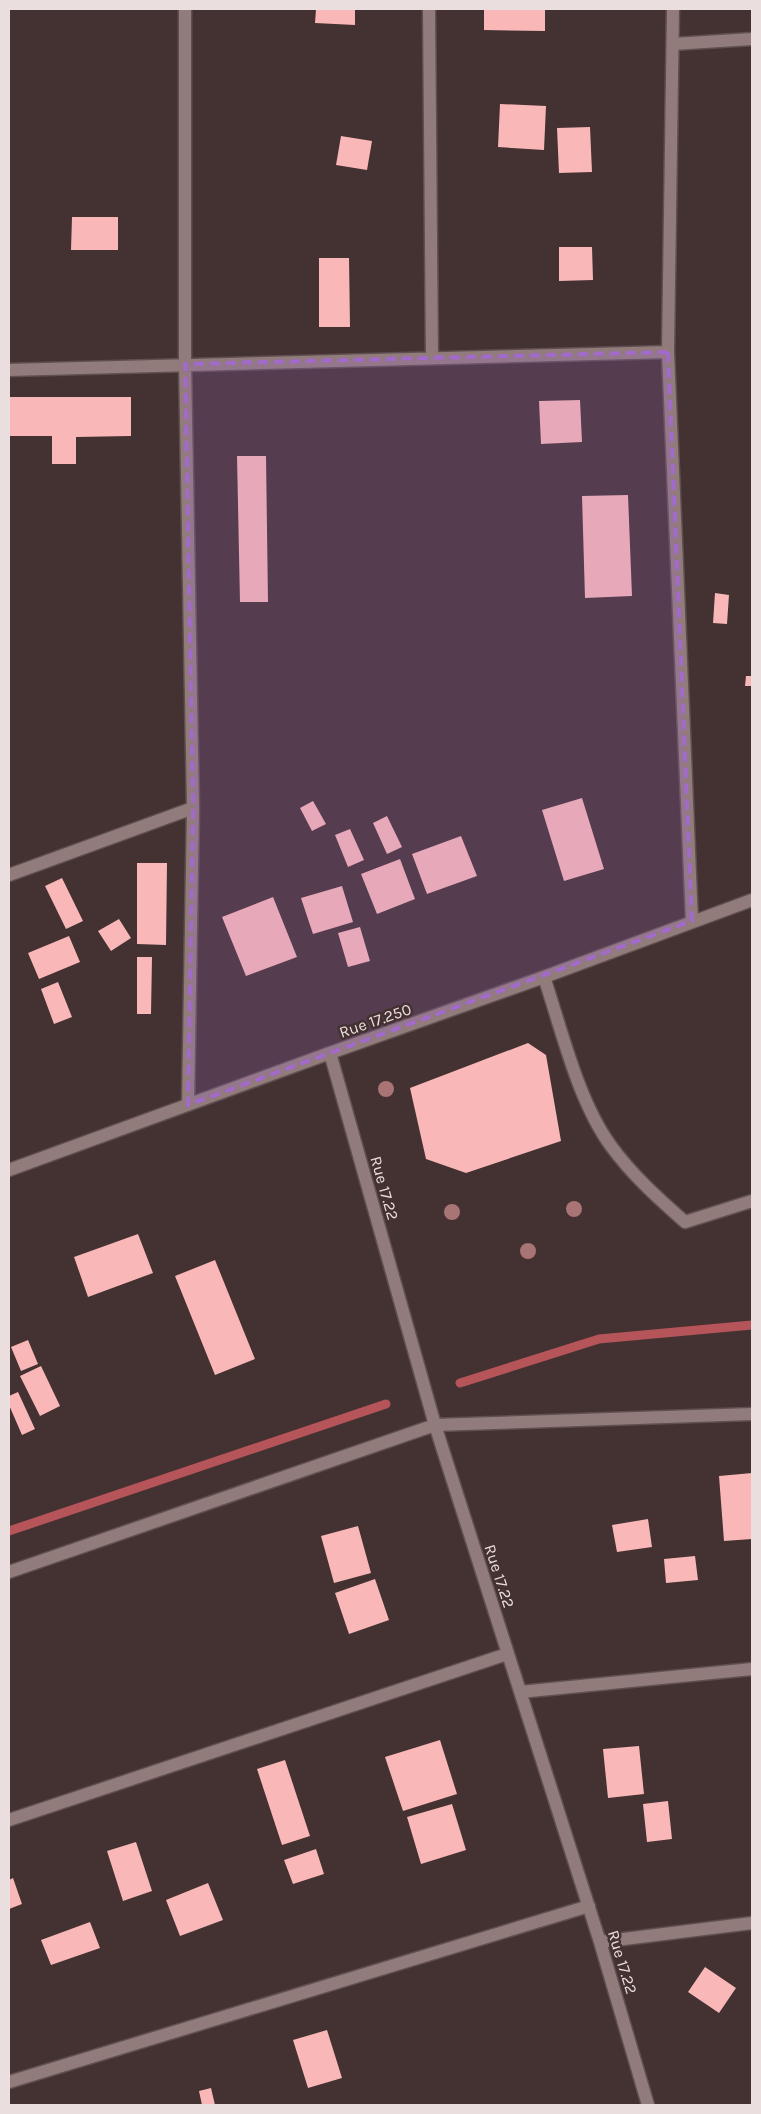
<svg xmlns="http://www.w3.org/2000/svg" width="761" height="2114" font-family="Karla,sans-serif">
	<rect width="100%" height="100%" fill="#443131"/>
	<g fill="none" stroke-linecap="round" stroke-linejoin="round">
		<path stroke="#b65559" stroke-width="9" d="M460,1383l139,-44 153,-14
			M9,1531l377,-127"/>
	</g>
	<path fill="#f9b8b7" d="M316,9h39v16l-40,-2z
		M484,9h61v22l-61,-1z
		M500,104l46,2 -2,44 -46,-3z
		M590,127l2,45 -33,1 -2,-45z
		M341,136l31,5 -5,29 -31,-5z
		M72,217h46v33h-47z
		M559,247h33l1,33 -34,1z
		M319,258h30l1,69h-31z
		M9,397h122v39l-55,1v27h-24v-28h-43z
		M580,400l2,42 -41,2 -2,-43z
		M237,456h29l2,146h-28z
		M628,495l4,101 -47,2 -3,-102z
		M715,593l14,2 -2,29 -14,-1z
		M746,676h6v10h-7z
		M582,798l22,71 -40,12 -22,-71z
		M313,801l13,23 -14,7 -12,-23z
		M387,816l15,31 -15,7 -14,-31z
		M350,829l14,31 -16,7 -13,-32z
		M461,836l16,40 -50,18 -15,-40z
		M400,859l15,40 -38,15 -16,-40z
		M137,863h30l-1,82 -29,-1z
		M62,878l21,43 -17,8 -21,-43z
		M342,886l11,36 -40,12 -12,-36z
		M273,897l24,60 -51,19 -24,-59z
		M119,919l12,19 -20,13 -13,-20z
		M360,927l10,34 -22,6 -10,-34z
		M69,936l11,26 -41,17 -11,-26z
		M137,957h15l-1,57h-14z
		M58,982l14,35 -18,7 -13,-35z
		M528,1043l18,12 15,86 -95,32 -40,-14 -16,-71z
		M138,1234l15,39 -65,24 -14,-40z
		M215,1260l40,99 -40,16 -40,-99z
		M28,1340l10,24 -17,7 -10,-24z
		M41,1366l19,40 -20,10 -20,-40z
		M18,1392l17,37 -13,6 -13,-30v-9z
		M752,1473v66l-28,2 -5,-65z
		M648,1519l4,28 -35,5 -5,-27z
		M358,1526l13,47 -37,10 -13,-47z
		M695,1556l3,24 -32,3 -2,-24z
		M375,1579l14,41 -40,14 -14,-41z
		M440,1740l17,54 -54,17 -18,-54z
		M639,1746l5,48 -36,4 -5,-49z
		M285,1760l25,76 -28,9 -25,-76z
		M668,1801l4,38 -25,3 -4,-38z
		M452,1804l14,46 -45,14 -14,-47z
		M136,1842l16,49 -29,10 -16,-50z
		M316,1849l8,25 -31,10 -9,-24z
		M13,1878l9,26 -13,5v-29z
		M208,1883l15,37 -43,16 -14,-36z
		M90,1922l10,26 -49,17 -10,-25z
		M705,1967l31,21 -17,25 -31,-21z
		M327,2030l15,48 -34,10 -15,-48z
		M211,2088l4,17h-13l-3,-14z"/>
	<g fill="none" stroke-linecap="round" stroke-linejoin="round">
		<g stroke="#604f50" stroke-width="15">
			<path id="minor" d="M185,9v355l8,444 -5,297
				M429,9l3,349
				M673,9l-5,343 24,569
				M673,44l79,-5
				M9,370l659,-18
				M9,875l184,-67
				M544,977c18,54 34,124 67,169 21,29 48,53 74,76l67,-21
				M330,1053l105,372 165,517 48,163
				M9,1170l321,-117 214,-76 208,-77
				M9,1572l426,-147 317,-11
				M520,1692l232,-23
				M9,1820l498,-166
				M600,1942l152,-19
				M9,2082l580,-176"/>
		</g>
		<use href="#minor" stroke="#917b7b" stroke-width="12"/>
	</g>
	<g fill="#a97475">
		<circle cx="386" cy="1089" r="8"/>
		<circle cx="574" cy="1209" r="8"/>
		<circle cx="452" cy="1212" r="8"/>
		<circle cx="528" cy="1251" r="8"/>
	</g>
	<path fill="#a26aca" fill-opacity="0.2" stroke="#a26aca" stroke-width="4" stroke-dasharray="10 6" stroke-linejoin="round" d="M668,352l24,569 -504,184 5,-297 -8,-444z"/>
	<g text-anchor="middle" stroke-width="5" stroke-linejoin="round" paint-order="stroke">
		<g font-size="16" fill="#ebdede" stroke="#443131">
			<text transform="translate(375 1020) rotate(-19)" y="6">Rue 17.250</text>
			<text transform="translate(385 1188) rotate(74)" y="6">Rue 17.22</text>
			<text transform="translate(500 1576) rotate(72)" y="6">Rue 17.22</text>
			<text transform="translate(623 1962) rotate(73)" y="6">Rue 17.22</text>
		</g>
	</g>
	<rect width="761" height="2114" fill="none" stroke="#ebdede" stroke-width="20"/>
</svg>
